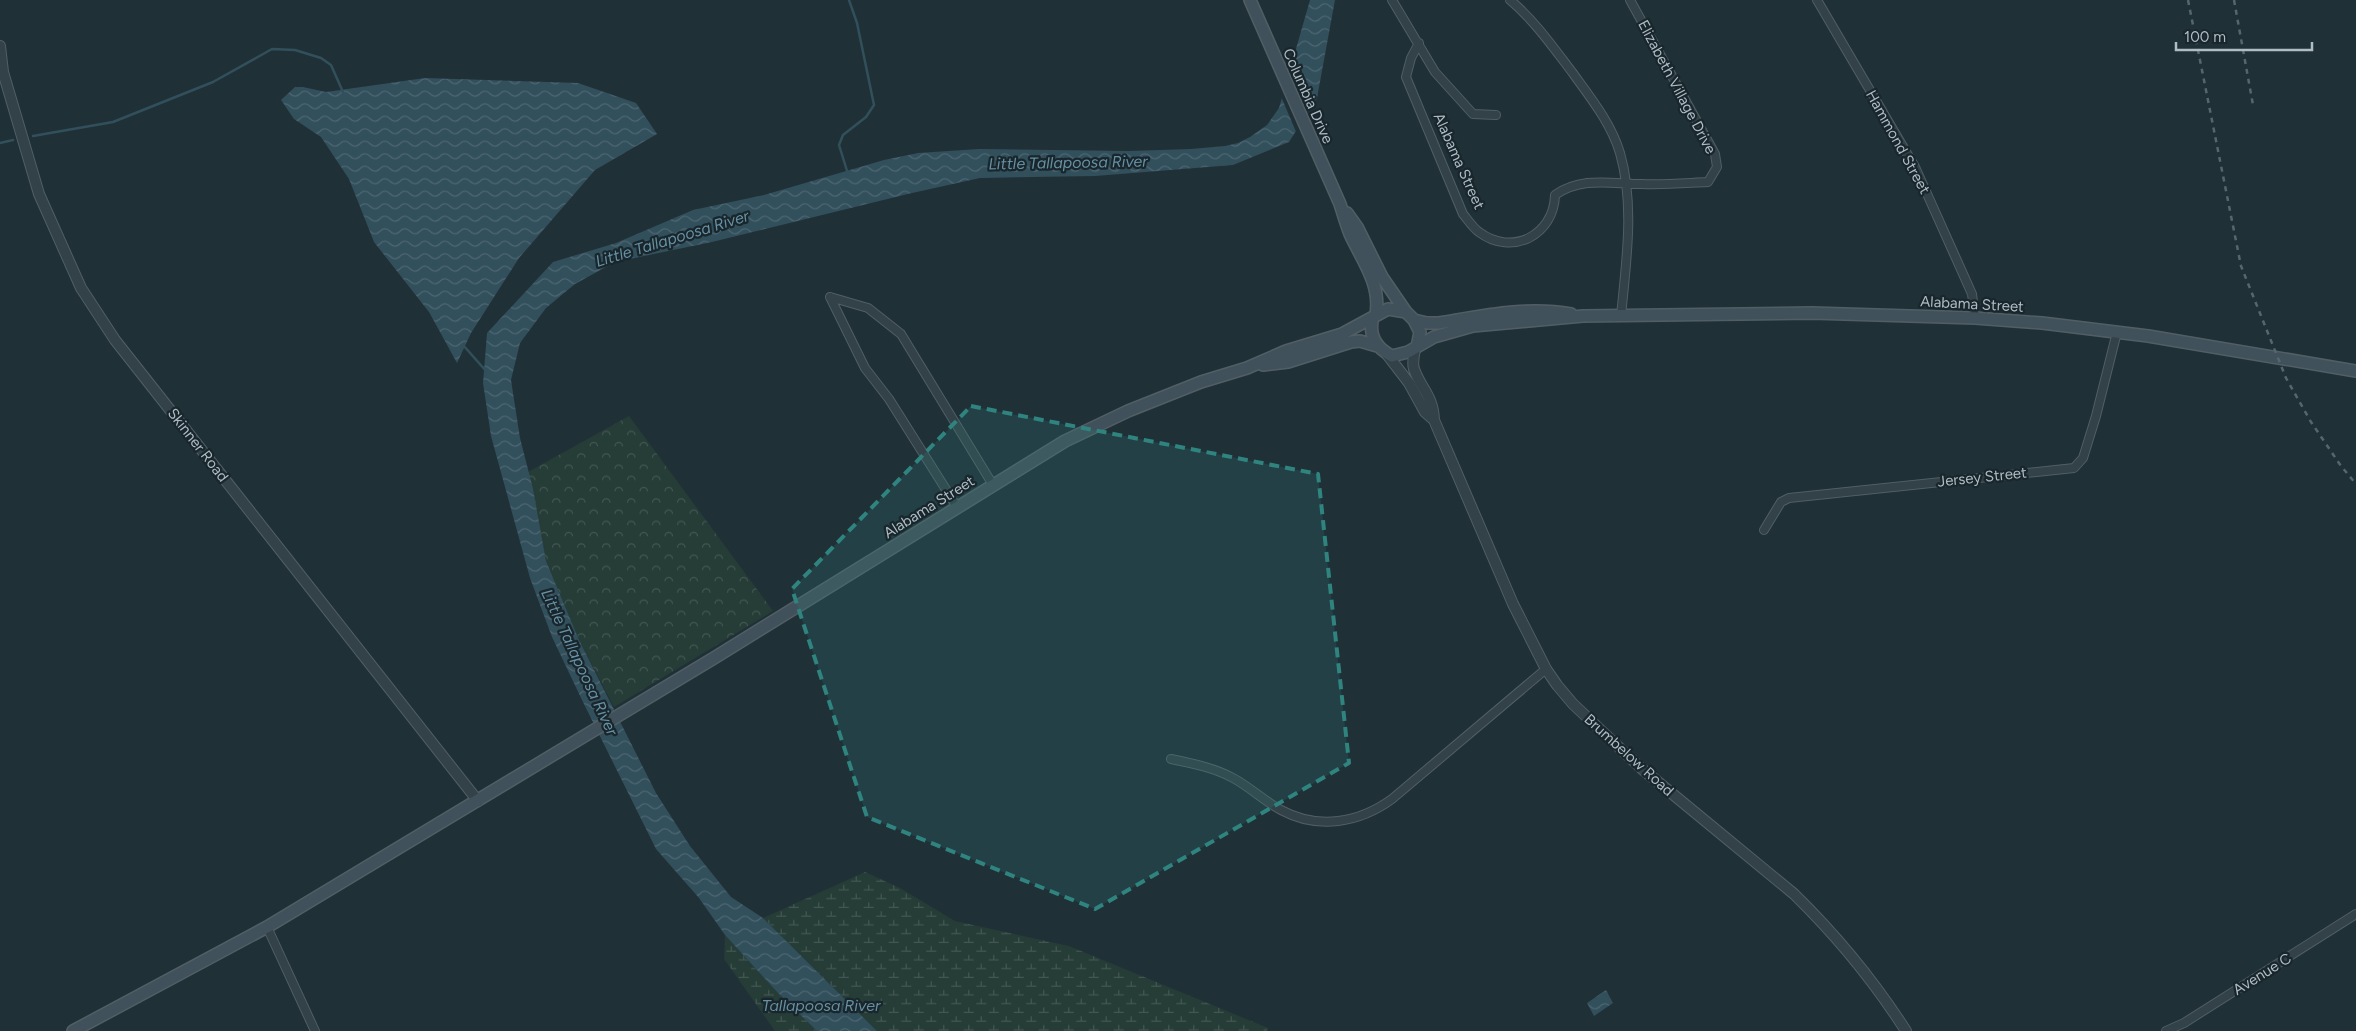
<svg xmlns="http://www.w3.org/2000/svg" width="2356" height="1031" font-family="Figtree,sans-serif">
	<defs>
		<pattern id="forest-crowns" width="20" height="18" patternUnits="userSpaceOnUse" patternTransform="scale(1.25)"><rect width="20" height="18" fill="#253c37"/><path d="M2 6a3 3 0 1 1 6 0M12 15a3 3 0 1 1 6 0" fill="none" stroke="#425652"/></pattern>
		<pattern id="wetland-marsh" width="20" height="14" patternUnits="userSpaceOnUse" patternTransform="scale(1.25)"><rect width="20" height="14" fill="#253c37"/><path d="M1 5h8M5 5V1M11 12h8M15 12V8" fill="none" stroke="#425652"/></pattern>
		<pattern id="water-waves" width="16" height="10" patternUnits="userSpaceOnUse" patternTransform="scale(1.25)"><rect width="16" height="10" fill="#324f5c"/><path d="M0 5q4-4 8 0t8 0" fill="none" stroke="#4d6672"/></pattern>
	</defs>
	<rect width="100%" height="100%" fill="#203037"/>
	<path fill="url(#forest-crowns)" d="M629,416l144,195 -159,96 -35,-67 -33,-79 -18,-89z"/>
	<path fill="url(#wetland-marsh)" d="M865,872l35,16 55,33 114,25 199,82 -1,3h-390l-114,-113z
		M725,935l53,58 39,38h-42l-51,-72z"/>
	<path fill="url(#water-waves)" d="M1310,0h25l-18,98 -28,44 -56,23 -138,11 -115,2 -68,15 -200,49 -97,20 -40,22 -29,24 -26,35 -9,37 9,58 13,51 13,72 33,79 77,153 34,53 41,51 32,21 114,113h-60l-39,-38 -53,-58 -26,-37 -43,-49 -74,-149 -30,-63 -22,-59 -39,-142 -8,-53 4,-50 66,-71 63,-19 77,-33 71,-15 120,-35 34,-7 61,-4 150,2 62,-2 34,-3 13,-3 12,-6 17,-12 12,-17z
		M425,78l153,5 58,20 21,31 -62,36 -76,88 -48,75 -14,30 -28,-51 -55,-70 -25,-63 -28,-42 -27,-18 -13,-19 14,-13h8l23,5z
		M1606,990l7,13 -19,13 -7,-13z"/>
	<path fill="#203037" d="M1289,64l22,48 -14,22 -17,-40z"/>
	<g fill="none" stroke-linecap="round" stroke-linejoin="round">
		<path stroke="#324f5c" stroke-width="2.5" d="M33,136l80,-14 100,-40 59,-33 23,1 26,8 10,7 12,27
			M0,143l13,-3
			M848,174l-9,-29 4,-10 23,-18 8,-12 -17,-82 -8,-23
			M463,345l23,26"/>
		<g stroke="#515f65" stroke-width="10">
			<path id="minor" d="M1392,0l43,72 38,42 23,1
				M1510,0c24,20 43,47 62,72 18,25 39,51 48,81 15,52 6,110 1,163
				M1817,0l98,167 57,127 3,24
				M1419,43l-8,15 -5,19 57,137c5,6 10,14 16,18 33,25 75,3 76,-37 27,-19 57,-11 87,-11 22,1 44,-1 66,-2l9,-15 -2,-13 -85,-154
				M830,297l38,11 33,26 92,151
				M830,297l35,71 24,31 68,108
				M1764,530l17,-28 8,-4 285,-30 9,-10 13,-42 21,-84
				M1171,759c20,4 44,9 62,19 17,9 31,23 48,32 37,20 78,13 111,-11l154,-130
				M267,927l48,104
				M2166,1031l18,-8 172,-109"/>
		</g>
		<g stroke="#515f65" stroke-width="12">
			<path id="tertiary" d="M0,46l3,26 36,122 42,94 34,52 363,461
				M1415,349c-1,6 -3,14 -1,20 7,20 19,26 20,51l79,184 33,65 11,16 16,19 68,64 153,126c43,42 80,87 112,137
				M1386,353l23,30 16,29 9,8"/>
		</g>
		<g stroke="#515f65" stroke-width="14">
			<path id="secondary" d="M1250,0l90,204c3,9 6,20 10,30 12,26 31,50 26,80
				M1347,213l10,14 25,50 24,35
				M1373,317c-5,18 3,31 19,39l16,-4 26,-15 39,-11 110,-10 229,-3 163,5 67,5 106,13 208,35
				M1414,320l13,3h12c43,-7 88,-17 132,-9
				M1263,365l25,-3 63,-20 9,-1 17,5
				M73,1031l194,-104 447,-269 351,-217 63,-30 73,-29 46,-14 39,-17 56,-17 46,-25 18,3 8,8 6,12 -3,15"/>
		</g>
		<use href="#minor" stroke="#334148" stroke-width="8"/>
		<use href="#tertiary" stroke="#334148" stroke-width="10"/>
		<use href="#secondary" stroke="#41515b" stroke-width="11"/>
		<path stroke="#55666f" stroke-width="2.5" stroke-dasharray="5 5" stroke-linecap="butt" d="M2188,0l53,266 45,112 25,44 30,44 15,18
			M2234,0l19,105"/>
	</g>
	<path fill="#2f847f" fill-opacity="0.2" stroke="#2f847f" stroke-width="4" stroke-dasharray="10 6" stroke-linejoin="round" d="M971,406l347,68 31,289 -254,146 -228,-92 -75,-228z"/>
	<g text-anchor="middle" stroke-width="4.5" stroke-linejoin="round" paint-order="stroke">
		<g font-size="15" fill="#aebcc4" stroke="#19262c">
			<text transform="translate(1677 87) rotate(62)" y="5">Elizabeth Village Drive</text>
			<text transform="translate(1308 96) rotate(66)" y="5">Columbia Drive</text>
			<text transform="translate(1898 142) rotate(61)" y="5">Hammond Street</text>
			<text transform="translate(1459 161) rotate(66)" y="5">Alabama Street</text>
			<text transform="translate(1972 304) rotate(3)" y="5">Alabama Street</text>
			<text transform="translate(198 445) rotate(52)" y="5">Skinner Road</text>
			<text transform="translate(1982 477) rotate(-6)" y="5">Jersey Street</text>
			<text transform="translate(929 507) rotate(-32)" y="5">Alabama Street</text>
			<text transform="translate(1629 755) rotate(42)" y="5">Brumbelow Road</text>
			<text transform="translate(2262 974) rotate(-32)" y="5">Avenue C</text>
		</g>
		<g font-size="16" font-style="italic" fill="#6691a4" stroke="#19262c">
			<text transform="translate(1068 162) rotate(-1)" y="6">Little Tallapoosa River</text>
			<text transform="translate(672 238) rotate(-17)" y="6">Little Tallapoosa River</text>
			<text transform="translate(580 662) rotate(65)" y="6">Little Tallapoosa River</text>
			<text x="821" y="1011">Tallapoosa River</text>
		</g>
	</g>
	<path d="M2176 42v8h136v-8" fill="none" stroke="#aebcc4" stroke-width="2.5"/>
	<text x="2184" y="42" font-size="15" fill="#aebcc4" stroke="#19262c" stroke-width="4" paint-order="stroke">100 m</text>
</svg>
